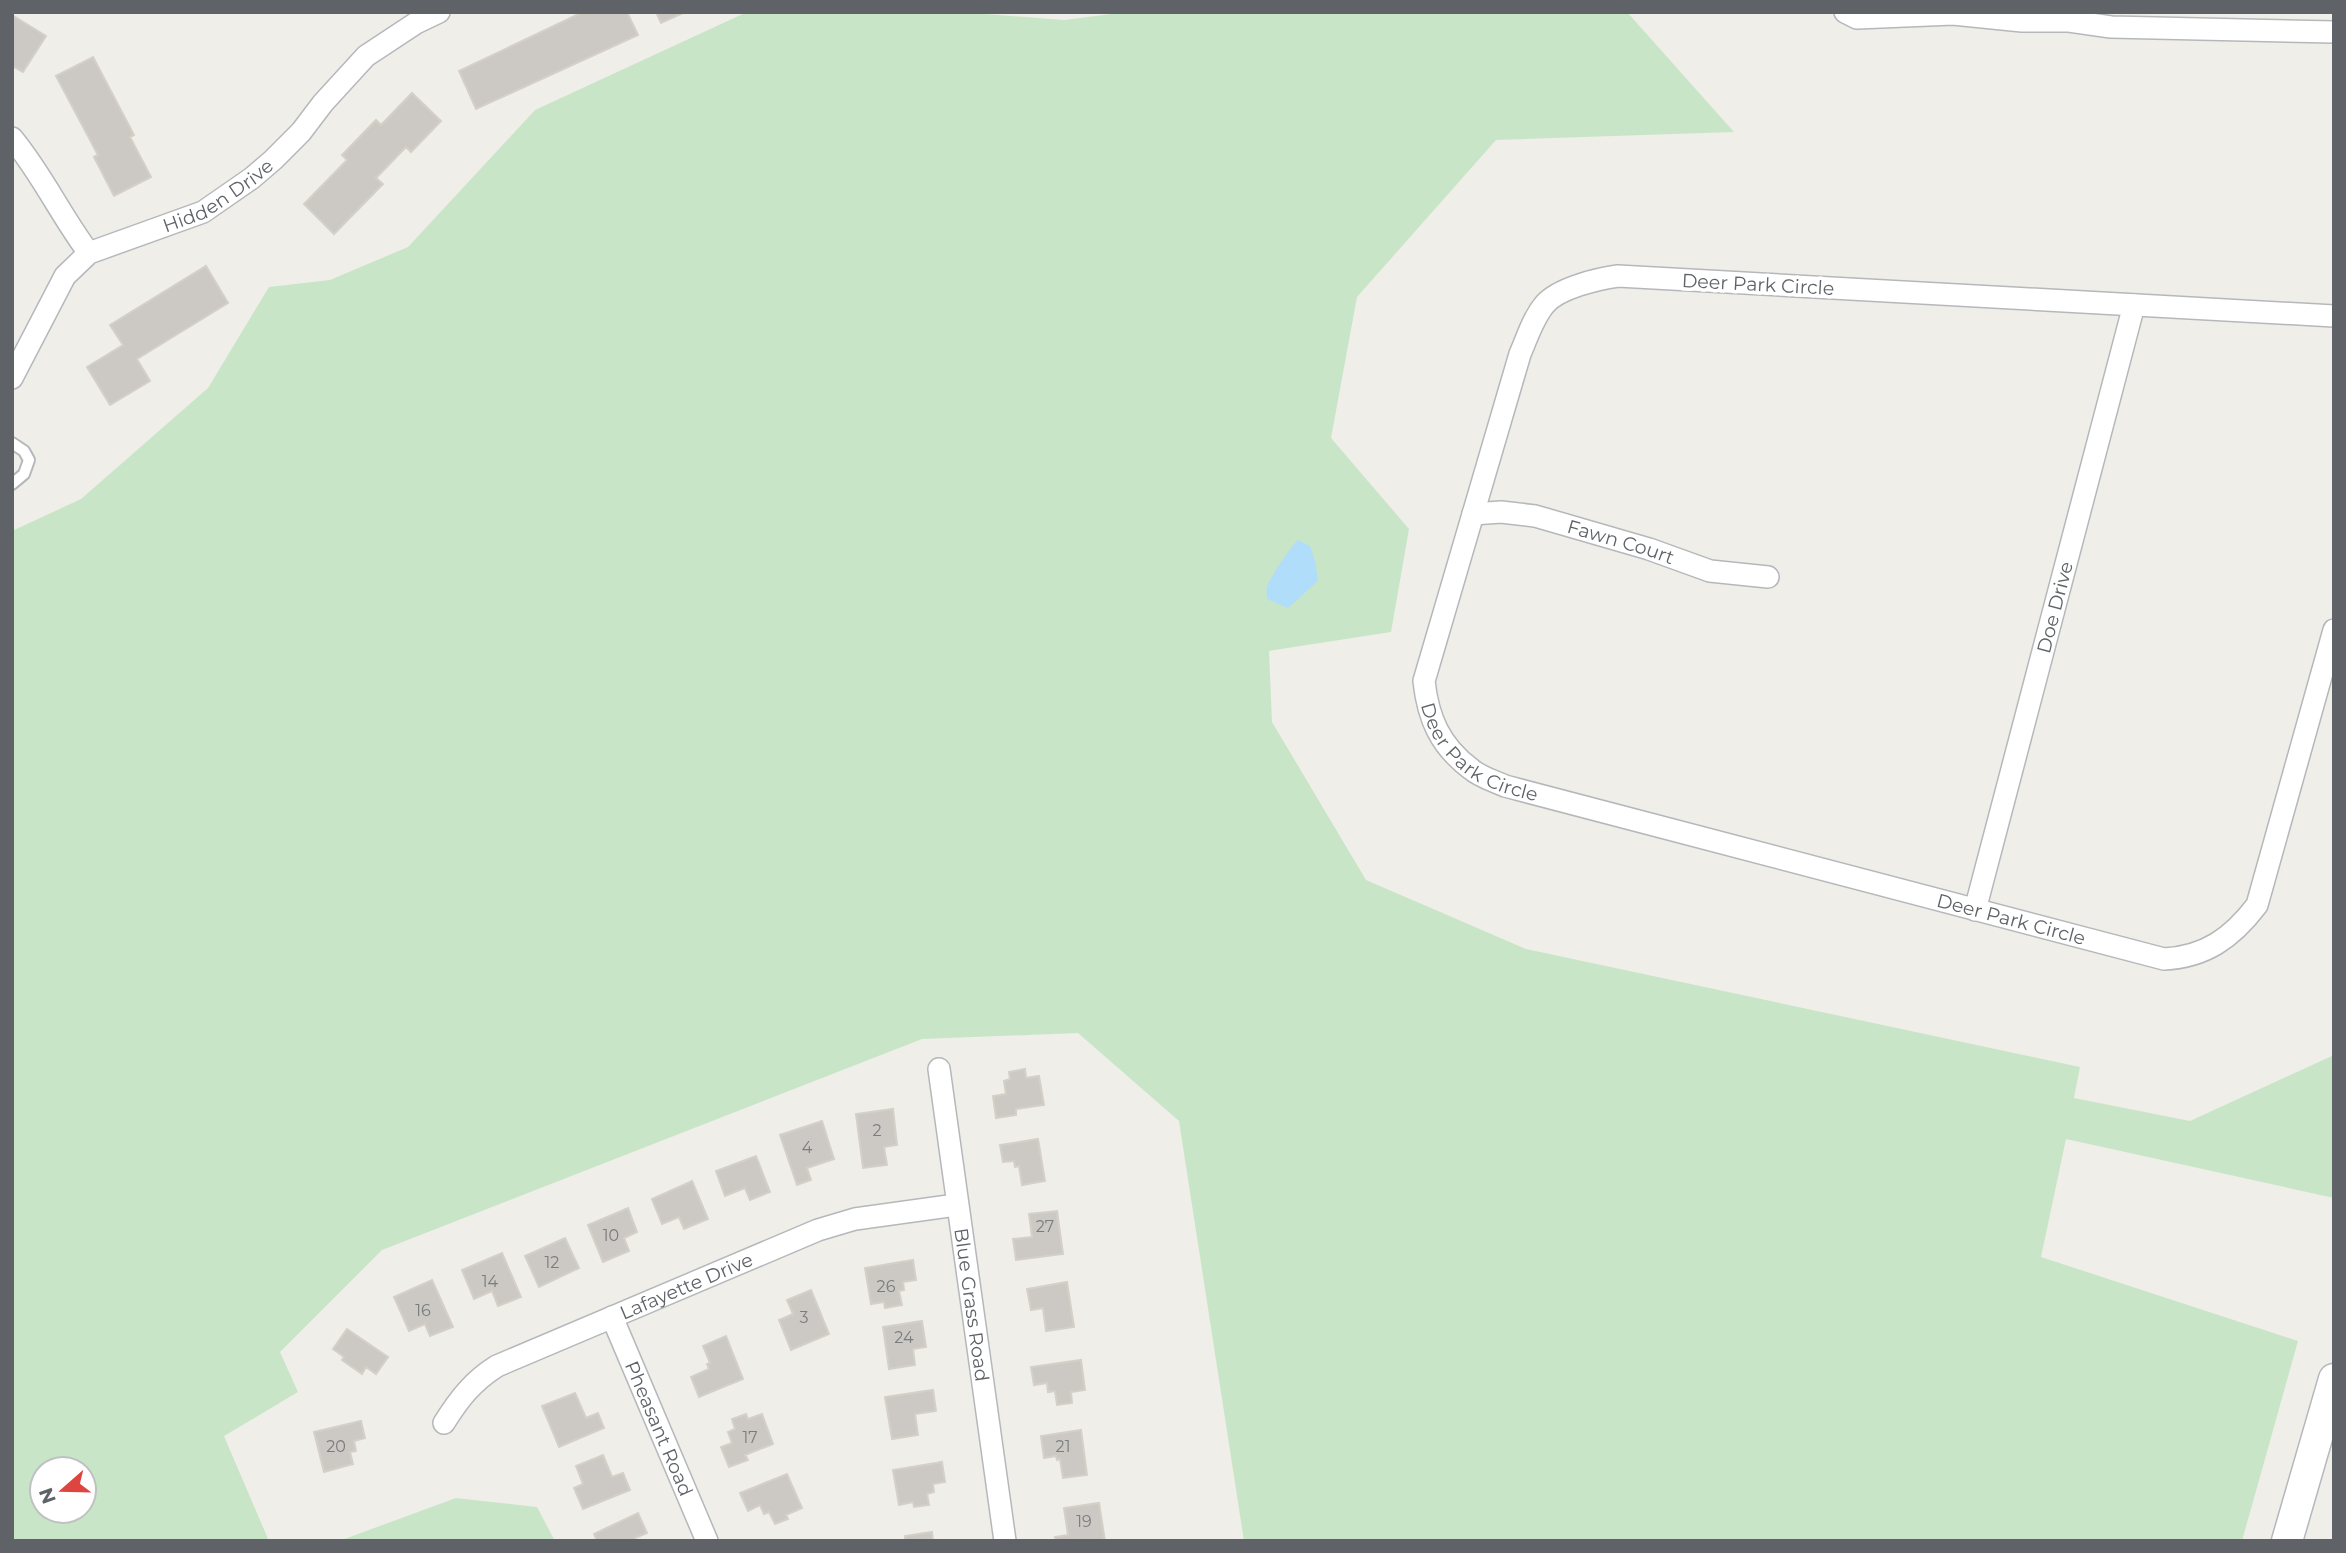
<svg xmlns="http://www.w3.org/2000/svg" width="2346" height="1553" font-family="Montserrat,sans-serif">
	<rect width="100%" height="100%" fill="#f0eee8"/>
	<path fill="#c8e6c7" fill-rule="evenodd" d="M747,12h212l105,8 63,-8h500l107,120 -238,8 -139,157 -26,141 78,91 -18,103 -122,19 3,71 94,158 160,69 554,118 -6,31 116,23 144,-66v143l-268,-59 -25,118 257,84 -56,200h-998l-65,-420 -101,-88 -156,6 -540,211 -102,102 18,40 -74,44 45,105h-257v-1010l69,-32 127,-111 61,-101 61,-7 78,-33 127,-137zM42,1469h42v42h-42z
		M456,1498l81,9 18,34h-216z"/>
	<path fill="#afddfa" d="M1298,540l12,6 5,15 3,20 -30,27 -21,-9c0,-4 -1,-7 0,-12 2,-8 24,-41 31,-47z"/>
	<path fill="#ccc9c4" stroke="#d5d0c7" stroke-width="2" d="M583,12h44l11,23 -162,74 -17,-38z
		M656,12h29l-24,11z
		M12,15l34,21 -23,36 -11,-6z
		M93,57l41,78 -4,2 21,40 -37,19 -20,-39 4,-2 -42,-79z
		M412,93l29,28 -30,31 -5,-5 -30,31 7,6 -49,50 -30,-30 43,-44 -5,-5 34,-35 5,5z
		M206,266l22,37 -91,56 13,22 -40,24 -23,-38 36,-22 -13,-20z
		M1025,1069l1,9 13,-2 5,29 -28,4v6l-20,3 -3,-22 13,-2 -2,-13 6,-2 -1,-7z
		M893,1109l4,36 -13,2 3,18 -24,3 -7,-54z
		M822,1121l12,38 -27,9 4,12 -14,5 -17,-50z
		M1038,1139l7,42 -23,4 -3,-19 -4,1 -1,-6 -11,1 -3,-17z
		M756,1156l14,36 -20,8 -5,-12 -20,8 -9,-25z
		M692,1181l16,38 -24,10 -5,-12 -17,7 -10,-25z
		M628,1208l9,24 -13,6 5,13 -26,11 -15,-37z
		M1057,1211l6,43 -47,6 -3,-21 19,-2 -3,-23z
		M565,1238l14,30 -40,19 -14,-31z
		M502,1253l19,44 -23,9 -6,-15 -18,8 -12,-29z
		M913,1260l3,20 -13,2 1,8 -5,1 3,14 -17,3 -1,-6 -13,2 -6,-36z
		M432,1280l21,47 -23,9 -5,-12 -16,7 -15,-34z
		M1067,1282l7,45 -28,4 -3,-23 -12,2 -4,-21z
		M811,1290l18,44 -38,16 -12,-30 14,-6 -6,-14z
		M922,1321l4,26 -13,2 2,16 -26,4 -6,-42z
		M347,1329l41,28 -12,17 -10,-7 -4,7 -20,-14 2,-3 -11,-8z
		M726,1336l17,43 -44,18 -8,-20 18,-8 -2,-5 3,-1 -7,-17z
		M1081,1360l4,30 -14,2 1,11 -15,2 -2,-14 -7,1 -1,-9 -13,2 -3,-18z
		M933,1390l3,21 -21,3 3,21 -26,4 -7,-42z
		M575,1393l11,25 12,-5 6,15 -45,19 -17,-41z
		M746,1414l2,5 14,-5 11,30 -28,11 3,5 -19,7 -8,-20 11,-4 -4,-11 7,-3 -3,-10z
		M361,1421l4,17 -11,3 2,10 -6,1 3,12 -29,8 -10,-40z
		M1081,1430l6,45 -24,3 -3,-19 -3,1 -1,-4 -12,2 -3,-22z
		M603,1455l9,22 11,-4 7,17 -47,19 -9,-21 9,-4 -7,-18z
		M942,1462l3,20 -12,2 1,8 -7,2 2,11 -15,2 -1,-5 -14,3 -6,-35z
		M787,1474l15,34 -16,7 2,4 -13,5 -6,-12 -5,2 -4,-9 -12,6 -8,-18z
		M1099,1503l6,38h-49l-1,-4 13,-2 -4,-27z
		M638,1513l9,20 -12,5 1,3h-39l-3,-7z
		M932,1532l1,9h-28v-5z"/>
	<g fill="none" stroke-linecap="round" stroke-linejoin="round">
		<g stroke="#b5b8bb" stroke-width="14">
			<path id="service" d="M12,443l12,8 5,9 -5,14 -12,10"/>
		</g>
		<g stroke="#b5b8bb" stroke-width="24">
			<g id="minor">
				<path d="M1845,12l12,6 96,-4 69,7h47l42,6 223,5"/>
				<path d="M12,138c30,36 49,78 77,115"/>
				<path id="s1" d="M2334,316l-716,-40c-21,3 -59,12 -73,28 -12,14 -18,34 -25,50l-96,327c4,37 16,65 47,88 9,8 23,12 34,17l659,173c41,-2 68,-21 93,-54l77,-275"/>
				<path id="s2" d="M12,378l53,-102 24,-23 114,-41 49,-34 21,-18 28,-28 22,-29 43,-47 50,-33 23,-11"/>
				<path id="s3" d="M1473,514l28,-2 34,4 114,33 61,22 58,6"/>
				<path id="s4" d="M1975,910l159,-605"/>
				<path id="s5" d="M939,1069l66,472"/>
				<path id="s6" d="M612,1317l95,224"/>
				<path id="s7" d="M444,1423c15,-24 29,-42 53,-57l321,-136 37,-11 101,-14"/>
			</g>
		</g>
		<g stroke="#b4b7bb" stroke-width="33">
			<path id="secondary" d="M2287,1541l47,-162"/>
		</g>
		<use href="#service" stroke="#fff" stroke-width="10"/>
		<use href="#minor" stroke="#fff" stroke-width="21"/>
		<use href="#secondary" stroke="#fff" stroke-width="30"/>
	</g>
	<g text-anchor="middle" stroke-width="7" stroke-linejoin="round" paint-order="stroke">
		<g font-size="16" fill="#7a7c7e">
			<text x="877" y="1136">2</text>
			<text x="807" y="1153">4</text>
			<text x="1045" y="1232">27</text>
			<text x="611" y="1241">10</text>
			<text x="552" y="1268">12</text>
			<text x="490" y="1287">14</text>
			<text x="886" y="1292">26</text>
			<text x="423" y="1316">16</text>
			<text x="804" y="1323">3</text>
			<text x="904" y="1343">24</text>
			<text x="750" y="1443">17</text>
			<text x="336" y="1452">20</text>
			<text x="1063" y="1452">21</text>
			<text x="1084" y="1527">19</text>
		</g>
		<g font-size="19" fill="#5f6367" stroke="#fff">
			<text dy="7" stroke="none"><textPath href="#s2" startOffset="290">Hidden Drive</textPath></text>
			<text transform="translate(1758 284) rotate(3)" y="7">Deer Park Circle</text>
			<text dy="7" stroke="none"><textPath href="#s3" startOffset="152">Fawn Court</textPath></text>
			<text dy="7" stroke="none"><textPath href="#s4" startOffset="313">Doe Drive</textPath></text>
			<text dy="7" stroke="none"><textPath href="#s1" startOffset="1292">Deer Park Circle</textPath></text>
			<text dy="7" stroke="none"><textPath href="#s1" startOffset="1858">Deer Park Circle</textPath></text>
			<text dy="7" stroke="none"><textPath href="#s7" startOffset="284">Lafayette Drive</textPath></text>
			<text dy="7" stroke="none"><textPath href="#s5" startOffset="238">Blue Grass Road</textPath></text>
			<text dy="7" stroke="none"><textPath href="#s6" startOffset="121">Pheasant Road</textPath></text>
		</g>
	</g>
	<rect width="2346" height="1553" fill="none" stroke="#5f6367" stroke-width="28"/>
	<g transform="translate(63 1490) rotate(250)"><circle r="33" fill="#ffffff" stroke="#bfc1c2" stroke-width="2"/>
	<path d="M0-5L12 26L0 18L-12 26Z" fill="#de4540"/>
	<text y="-10" font-size="19" font-weight="bold" text-anchor="middle" fill="#5f6367">N</text>
	</g>
</svg>
